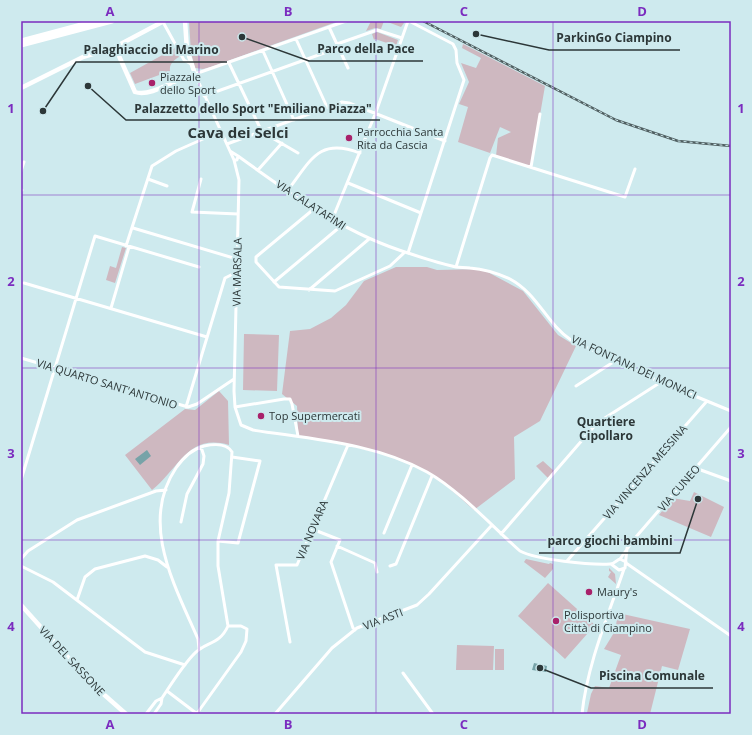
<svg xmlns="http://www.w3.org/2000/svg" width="752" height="735" font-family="'Open Sans',sans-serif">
	<rect width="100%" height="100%" fill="#ceeaee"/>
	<path fill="#ceb8c0" d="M189,21h150l-128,46 -8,2 -8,-1 -4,-15z
		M371,21h13l-3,8 -6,-1 -9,3z
		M385,21h17l2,2 -3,4z
		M377,32l21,8 -2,6 -21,-7 -1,1 -2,-6z
		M463,44l82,42 -14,81 -35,-11 2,-18 13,-6 -11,-5 -10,26 -32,-11 10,-35 -9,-3 10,-22 -8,-19 15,5 5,-10 -19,-10z
		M175,48l4,9c-5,3 -10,7 -9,14l-35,13 -5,-11z
		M122,247l4,1 -11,35 -9,-3 4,-14 6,2z
		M396,267h31l10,3 45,-1 41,22 35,44 18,11 -36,75 -26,16 1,42 -41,31c-14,-12 -28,-26 -43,-35 -40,-24 -88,-30 -133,-39l-1,-30 -15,-12 8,-63 20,-2 21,-11 15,-13 18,-24z
		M244,334l35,1 -2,56 -34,-1z
		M219,391l9,10 1,44c-41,-12 -50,24 -77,45l-27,-35 60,-46 10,1z
		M543,461l11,10 -6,7 -12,-12z
		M694,492l30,15 -13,30 -52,-22 13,-17 18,3z
		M526,559l23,5 1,-1 3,1v5l-8,9 -21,-16z
		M609,568l6,6 1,10 -8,-7 3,-5 -2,-1z
		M548,583l47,42 -30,34 -47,-43z
		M618,613l72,16 -12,41 -16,-4 -12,48 -63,-1 4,-19 4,-8 14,2 12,-33 -17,-6 11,-18z
		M457,645l37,1 -1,24h-37z
		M495,649h9v21h-9z"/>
	<path fill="#77a3a8" d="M147,450l4,6 -11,9 -5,-6z
		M534,663l13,3 -1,6 -14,-2z"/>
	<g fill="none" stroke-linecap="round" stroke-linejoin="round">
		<path stroke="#fff" stroke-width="3" d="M163,22l21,38 7,4
			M329,27l19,41
			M296,39l31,68
			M337,44l40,-14 25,8
			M263,51l31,69
			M229,63l33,69 36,21
			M204,96l134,-48
			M227,144l115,-42 7,1 96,38
			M230,151l8,5 -1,4h-3l-39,-86 151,-53
			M238,156c51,37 102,74 161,94 18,6 35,12 53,16 5,2 12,1 18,2 14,1 27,5 40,11 28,15 36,44 61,61l78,37 82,34
			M234,160l5,20 -5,211 1,16 6,18 12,5c58,9 122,13 174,42 32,18 66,55 93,79 17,9 70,14 90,13 5,0 6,-4 10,-5l6,3
			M531,167l9,-53
			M258,170l24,-27
			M21,171l3,-9
			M148,179l19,7
			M201,179l-9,33 46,2
			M348,183l73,30
			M21,190h1
			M288,190c23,-30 31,-53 72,-37
			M315,208l-59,49v5l23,25 56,4 55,-25 15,-14
			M332,220l44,-108 32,-91
			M133,228l104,31
			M126,246l26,-80 24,-15 45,-20
			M408,253l56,-173 -7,-17 -1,-13 -3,-6 -44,-23
			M456,267l34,-109 2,-3 133,42 10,-28
			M274,282l67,-56
			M24,283l183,54
			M309,290l60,-51
			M111,308l18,-61
			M21,358l167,49 9,-3 37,-25
			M576,386l39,-25
			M186,407l39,-129 12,-6
			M235,407l49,-8h6l2,5 6,32
			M698,469l33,12
			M21,480l74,-244 104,31
			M181,522l6,-28 16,-30 1,-8 -3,-9
			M312,529l28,11 -9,22 22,66 2,2
			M384,533l28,-68
			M501,534l96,-111 64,-41
			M218,541l20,2 22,-82 -28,-4
			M337,546l38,17 2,9
			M21,559l7,-8 49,-31 79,-29 10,-1
			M620,559l15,-21 96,-111
			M567,561l140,-160
			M626,563l105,73
			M611,564l8,6 6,-2 2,-20
			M21,566l32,16 92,70 40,13
			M390,566l6,-2 36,-88
			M77,600l8,-23 10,-8 50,-13 13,4 9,7
			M290,642l-14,-77h21l51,-120
			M403,673l30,41
			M167,691l29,22 2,-1 43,-60 5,-11 1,-12 -6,-3h-13
			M146,714l10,-13 6,-3c10,-15 19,-30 31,-43 12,-14 26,-9 35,-29l-10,-60v-25l11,-48 3,-41c-5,-9 -19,-8 -28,-6 -12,3 -21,12 -28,22 -37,55 -1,118 22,171l1,10
			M154,714l7,-10 1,-6
			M275,714l57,-66 25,-20 60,-23 12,-11 63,-69
			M582,714c5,-49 26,-98 42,-145"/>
		<path stroke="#fff" stroke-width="4.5" d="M115,47l20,45c17,6 44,-16 60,-18l-8,-24 -2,-29
			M21,88l62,-31 32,-10 49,-26
			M21,605l71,79 34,30"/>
		<path stroke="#fff" stroke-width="5" d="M21,41l75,-20
			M21,45l91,-24"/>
		<g stroke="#505f61" stroke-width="2.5">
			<path id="rail" d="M423,21l193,99 62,21 53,5"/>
		</g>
		<use href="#rail" stroke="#ceeaee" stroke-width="1" stroke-dasharray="3" stroke-linecap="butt"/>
	</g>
	<path fill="none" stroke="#7b2cbf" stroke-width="1" stroke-opacity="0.55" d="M199,21v693M376,21v693M553,21v693M21,195h710M21,368h710M21,540h710"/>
	<g fill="#a8216a" stroke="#ceeaee" stroke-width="1.5">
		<circle cx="152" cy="83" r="4"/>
		<circle cx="349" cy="138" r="4"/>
		<circle cx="261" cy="416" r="4"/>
		<circle cx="589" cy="592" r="4"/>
		<circle cx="556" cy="621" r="4"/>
	</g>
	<g text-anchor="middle" stroke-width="4" stroke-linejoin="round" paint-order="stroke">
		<g font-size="11" fill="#2c3738" stroke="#ceeaee" text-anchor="start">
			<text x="160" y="81">Piazzale<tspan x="160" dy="13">dello Sport</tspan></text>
			<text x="357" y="136">Parrocchia Santa<tspan x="357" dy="13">Rita da Cascia</tspan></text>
			<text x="269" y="420">Top Supermercati</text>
			<text x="597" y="596">Maury's</text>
			<text x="564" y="619">Polisportiva<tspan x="564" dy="13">Città di Ciampino</tspan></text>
		</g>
		<g font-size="11" fill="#2c3738" stroke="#ceeaee">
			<text transform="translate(311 205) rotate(33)" y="4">VIA CALATAFIMI</text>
			<text transform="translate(237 272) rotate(-89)" y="4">VIA MARSALA</text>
			<text transform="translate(634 367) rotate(25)" y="4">VIA FONTANA DEI MONACI</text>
			<text transform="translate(107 384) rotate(17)" y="4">VIA QUARTO SANT'ANTONIO</text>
			<text transform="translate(645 472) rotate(-49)" y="4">VIA VINCENZA MESSINA</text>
			<text transform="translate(679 488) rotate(-49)" y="4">VIA CUNEO</text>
			<text transform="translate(312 530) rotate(-67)" y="4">VIA NOVARA</text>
			<text transform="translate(383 619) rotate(-21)" y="4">VIA ASTI</text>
			<text transform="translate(72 661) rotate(47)" y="4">VIA DEL SASSONE</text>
		</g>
		<g font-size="12" font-weight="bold" fill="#2c3738" stroke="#ceeaee">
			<text x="606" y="426">Quartiere<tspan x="606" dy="14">Cipollaro</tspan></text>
		</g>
		<g font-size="15" font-weight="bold" fill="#2c3738" stroke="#ceeaee">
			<text x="238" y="138">Cava dei Selci</text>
		</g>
	</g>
	<path fill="none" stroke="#2c3738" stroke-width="1.5" d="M476 34L549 50H680M242 37L309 61H423M43 111L76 62H227M88 86L126 120H380M698 499L680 553H539M540 668L591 688H713"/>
	<g fill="#2c3738" stroke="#ceeaee" stroke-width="1.5">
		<circle cx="476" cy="34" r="4"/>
		<circle cx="242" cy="37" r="4"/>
		<circle cx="43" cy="111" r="4"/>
		<circle cx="88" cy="86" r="4"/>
		<circle cx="698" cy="499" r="4"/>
		<circle cx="540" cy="668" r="4"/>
	</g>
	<g font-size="12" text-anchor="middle" font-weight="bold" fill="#2c3738" stroke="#ceeaee" stroke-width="4" stroke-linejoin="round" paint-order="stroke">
		<text x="614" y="42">ParkinGo Ciampino</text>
		<text x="366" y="53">Parco della Pace</text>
		<text x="151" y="54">Palaghiaccio di Marino</text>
		<text x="253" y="113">Palazzetto dello Sport "Emiliano Piazza"</text>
		<text x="610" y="545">parco giochi bambini</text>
		<text x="652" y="680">Piscina Comunale</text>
	</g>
	<rect width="752" height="735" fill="none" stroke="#ceeaee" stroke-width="44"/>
	<rect x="22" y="22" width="708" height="691" fill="none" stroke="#7b2cbf" stroke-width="1.5"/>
	<g font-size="13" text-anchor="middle" font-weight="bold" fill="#7b2cbf">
		<text x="110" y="16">A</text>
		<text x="288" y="16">B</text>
		<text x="464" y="16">C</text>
		<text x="642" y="16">D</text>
		<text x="11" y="113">1</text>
		<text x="741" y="113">1</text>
		<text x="11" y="286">2</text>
		<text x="741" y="286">2</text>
		<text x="11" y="458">3</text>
		<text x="741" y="458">3</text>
		<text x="11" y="631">4</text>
		<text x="741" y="631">4</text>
		<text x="110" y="729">A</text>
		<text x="288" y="729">B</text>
		<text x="464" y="729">C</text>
		<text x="642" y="729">D</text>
	</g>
</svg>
